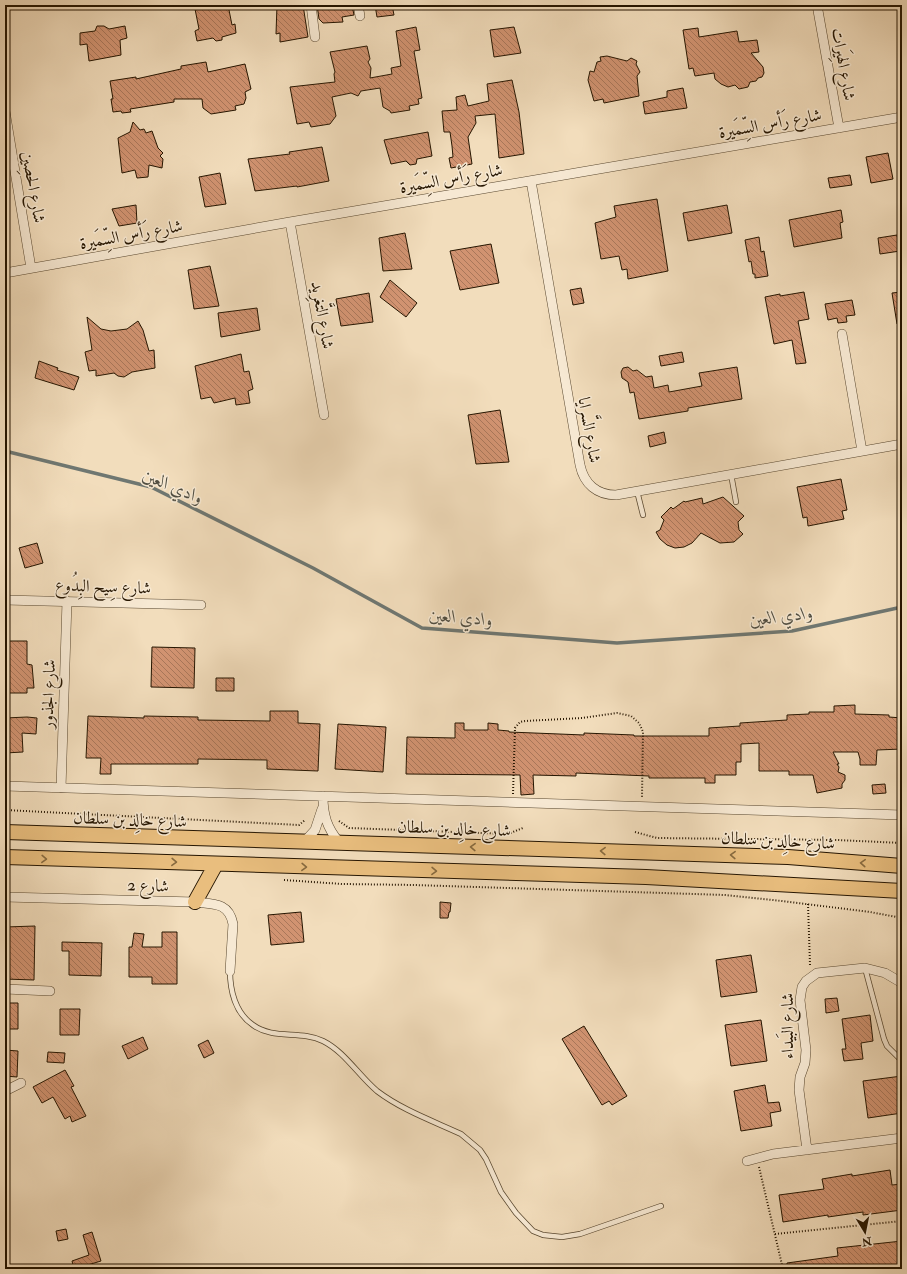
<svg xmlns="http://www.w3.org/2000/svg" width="907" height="1274" font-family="'IM FELL Double Pica',Amiri,serif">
	<defs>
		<pattern id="building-back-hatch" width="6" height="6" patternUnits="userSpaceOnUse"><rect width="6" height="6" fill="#d19371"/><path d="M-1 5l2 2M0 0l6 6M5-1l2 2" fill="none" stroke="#a9775a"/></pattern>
	</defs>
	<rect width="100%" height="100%" fill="#f2ddbc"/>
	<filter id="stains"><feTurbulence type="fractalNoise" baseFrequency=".005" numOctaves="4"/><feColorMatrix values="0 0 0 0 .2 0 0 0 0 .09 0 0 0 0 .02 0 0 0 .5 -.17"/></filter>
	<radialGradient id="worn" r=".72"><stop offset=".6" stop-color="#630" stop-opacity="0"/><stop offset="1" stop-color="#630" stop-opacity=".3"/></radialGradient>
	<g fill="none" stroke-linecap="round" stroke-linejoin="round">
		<path stroke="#6f7771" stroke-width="3.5" d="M5,451l146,36 162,81 109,60 195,15 175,-12 110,-24"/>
	</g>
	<path fill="url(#building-back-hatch)" stroke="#251500" d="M210,5h18l4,20 3,-1 1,9 -14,4v3l-6,1 -3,-3 -16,3 -2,-10 4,-2 -4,-20z
		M277,5h26l5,32 -28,5v-9l-4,1z
		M317,5h35l2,10 -12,2 1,5 -20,1 -4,-4z
		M375,5h17l2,10 -17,2z
		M97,26h7l5,3 16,-3 2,12 -7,2 1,15 -32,6 -2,-17 -7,1v-12l15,-2z
		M416,27l4,23 -6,1 8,47 -4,1 1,5 -10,2 1,4 -19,3 -1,-2 -7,-4 -3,-19 -19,3 -3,5 -7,-3 -19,4 4,19 -6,8 -19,3 -2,-5 -12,2 -7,-37 45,-5 -1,-8 1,-2 -5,-20 37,-6 3,13 -2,3 3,6 -1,10 22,-4 -1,-6 10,-2 -5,-35z
		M514,27l7,26 -27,4 -4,-27z
		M698,28l1,9 38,-6 2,11 18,-2 2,12 -8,1 12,14 1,6 -2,4 -4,1 -2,3 -6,1 -2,5 -9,2 -4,-4 -7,2 -7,-3 -6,-5 -1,-6 -19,3 -2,-8 -4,1 -6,-39z
		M607,56l20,5 4,-3 6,3 -1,3 4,8 -3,4 2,20 -35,7 -1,-4 -9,2 -6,-21 2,-9 4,1 3,-10 4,-1 -1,-4z
		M206,62l2,10 37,-8 6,25 -6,3 1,6 -2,6 -9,2 1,4 -25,4 -8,-6 -1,-9h-28v3l-44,7 1,3 -9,1 -1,-2 -8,1 -2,-13h2l-3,-18 26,-4v2l45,-10v-3z
		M512,80l7,32 5,42 -25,4 -4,-44 -20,2 1,7 -8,14 4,27 -21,4 -2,-10 4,-1 -1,-11 -2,-14h-6l-2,-21 15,-1 -1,-13 9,-2 3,11 21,-5 -2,-17z
		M683,88l4,20 -42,6 -2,-12 24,-5v-6z
		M133,122l7,8 4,-1 2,4 6,-2 6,17 5,5 -3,3 3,3 -1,9 -13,-3 -1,12 -11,1 -2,-8 -13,3 -4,-35 12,-6z
		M428,132l4,24 -15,3 -1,5 -6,1 -4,-4 -15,3 -7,-24z
		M322,147l7,34 -32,6v-1l-42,5 -7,-32 42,-5 -1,-2z
		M888,153l5,26 -22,4 -5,-26z
		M220,173l6,31 -21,3 -6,-30z
		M850,175l2,10 -22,3 -2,-10z
		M657,199l11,72 -40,8 -1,-10 -5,1 -3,-14 -18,3 -6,-36 21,-6 -2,-11z
		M136,205l1,18 -18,3 -7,-17z
		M727,205l5,28 -44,8 -5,-28z
		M841,210l2,12 -3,1 2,15 -48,9 -5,-27z
		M405,233l7,36 -29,2 -4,-33z
		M897,235l3,16 -20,3 -2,-16z
		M759,237l2,15 3,-1 4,25 -13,2v-4h-2l-2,-13 -2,1 -4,-22z
		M491,244l8,39 -39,7 -10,-39z
		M210,266l9,40 -25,3 -6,-39z
		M390,280l27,23 -11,14 -26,-20z
		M581,288l3,15 -11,2 -3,-15z
		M804,292l5,27 -11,2 8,42 -10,1 -4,-24 -18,4 -9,-47 15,-3v2z
		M902,292v31l-5,1 -5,-31z
		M369,293l4,29 -32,4 -5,-27z
		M852,300l3,15 -9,1 1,6 -9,1 -1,-5 -9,2 -3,-16z
		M257,308l3,22 -39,7 -3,-24z
		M87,317l14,12 10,2 16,-2 11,-8 5,9 6,21 5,-1 1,18 -23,4 -8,5 -6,-1 -4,-3 -18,3v-6l-7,1 -4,-19 7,-2z
		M682,352l2,10 -23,4 -2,-10z
		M241,354l3,18 5,-1 4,18 -5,2 2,12 -14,2 -1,-7 -21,5 -3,-6 -10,2 -6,-33z
		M39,361l19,7 -1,2 22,7 -5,13 -39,-12z
		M628,367l5,4 4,-1 9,7 6,-1 2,12 14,-3 1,7 33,-6 -3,-13 38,-6 5,32 -54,9v3l-49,8 -5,-27 -4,1 -2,-11 -6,-4 -1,-6 2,-4z
		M500,410l9,52 -33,2 -8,-49z
		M664,432l2,11 -16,4 -2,-11z
		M841,479l6,31 -5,1 2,8 -36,7 -1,-9 -4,1 -6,-31z
		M723,497l21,19 -6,6 1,8 4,4 -9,8 -14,1 -19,-10 -9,10 -8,4 -9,1 -8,-3 -7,-6 -4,-7 4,-2 4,-10 -3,-3 10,-10 2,2 11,-8 1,1 17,-4 1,6z
		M37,543l6,20 -18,5 -6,-20z
		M5,641h22v23l5,1 2,23h-7v5h-22z
		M152,647l43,1 -1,40 -43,-1z
		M216,678h18v13h-18z
		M855,705v9l34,1v2l13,1v31l-25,1 -1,15h-16v-6l-2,-7h-25l6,12h-2l2,3 -1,5 7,3v5l-3,4v4l-25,5 -4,-18h-24v-4h-30v-28l-18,1v18h-5v13h-21v8h-10v-5h-56v-2l-73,-3v3l-43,-1 1,19 -13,1 -1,-20 -114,-1 1,-37 48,1v-15h9v7h24v-7l10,1v6l11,1v1l75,3v-2l50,2v1h75v-8l31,-2v-3l47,-3v-5l22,-1v-2h25v-6z
		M270,711h28v12l22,1 -2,47 -51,-2v-9l-69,-1v5h-87v10h-11l1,-16h-15l2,-42 56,2v-2l54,1v3l72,1z
		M27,717l10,1 -1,16 -14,-1 1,19 -18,1v-35z
		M338,724l48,3 -3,45 -48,-3z
		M885,784l1,9 -13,1 -1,-9z
		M440,902l11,1 -1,9h-1l-1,6h-8z
		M301,912l3,30 -33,3 -3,-30z
		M35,926l-1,54 -29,-1v-52z
		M162,932h15v52h-25v-7h-23v-30h3l2,-14 10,1 -2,13h20z
		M62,942l40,1 -1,33 -32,-1v-24h-7z
		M751,955l6,37 -36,5 -5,-37z
		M837,998l2,13 -13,2 -1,-14z
		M5,1003h13v26h-13z
		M60,1009h20l-1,26h-19z
		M870,1015l3,26 -12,2 2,16 -19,2 -2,-12h4l-4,-30z
		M761,1020l6,41 -36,5 -6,-41z
		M584,1026l43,70 -15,9 -3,-4 -7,4 -40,-66z
		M143,1037l5,12 -20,10 -6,-13z
		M208,1040l6,13 -10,5 -6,-13z
		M5,1050l13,1 -1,26 -12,-1z
		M48,1052l17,1 -1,10 -17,-1z
		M65,1070l9,16 -3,1 15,29 -14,6 -2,-6 -5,3 -12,-22 -11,6 -9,-16z
		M902,1076v37l-34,5 -5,-37z
		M765,1085l3,18 11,-1 2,9 -11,2 2,13 -31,5 -7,-40z
		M890,1170l2,15 10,-1v26l-39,5v-3l-35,5v-2l-45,7 -4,-27 45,-6 -2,-10 30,-5v2z
		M66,1229l2,10 -10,2 -2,-10z
		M92,1232l9,29 -27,8 -2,-8 17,-6 -6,-20z
		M902,1241v28h-115v-6l51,-7 -1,-8z"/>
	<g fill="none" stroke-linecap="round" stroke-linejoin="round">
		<g stroke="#58472f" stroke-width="6">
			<path id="lane" d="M731,474l5,28
				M637,491l6,24
				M865,968l19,71 3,7 14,14
				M230,971c0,19 5,42 23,54 20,15 48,5 70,16 22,11 35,34 54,50 25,19 56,30 84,43l19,16 6,9 15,33 15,21 17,18 10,4 19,2 18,-3 81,-28"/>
		</g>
		<g stroke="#58472f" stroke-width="10">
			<path id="street" d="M311,5l4,32
				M358,5l2,11
				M817,5l22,123
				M5,111l26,157
				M531,181l49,284c4,19 17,30 36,30l286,-51
				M290,222l34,193
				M5,273l285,-51 612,-105
				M842,334l20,117
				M5,600l196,5
				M5,786l897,29
				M61,788l6,-187
				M323,796c0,19 4,32 16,46
				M305,841l10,-11 7,-21
				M5,897l190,5c18,2 34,0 38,22l-3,47
				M5,989l45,2
				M5,1091l16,-8
				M807,1150l-8,-60 1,-13 5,-14 1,-13 -6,-50 2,-13 4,-6 11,-8 48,-5 20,5 17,10
				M747,1161l26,-7 129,-16"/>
		</g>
		<g stroke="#251500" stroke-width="16">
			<path id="primary" d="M5,832l783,25 114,9
				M5,857l641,20 256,14
				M195,902l21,-38"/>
		</g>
		<path stroke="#251500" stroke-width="2" stroke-dasharray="1 2" stroke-linecap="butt" d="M513,794l2,-66 5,-6 5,-1 57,-3 35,-5 14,3 8,7 4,9 -1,65
			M5,810l294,15 6,-5
			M339,821l10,7 159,6 15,-6
			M635,832l22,6 180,2 65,3
			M284,880l58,4 72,1 311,10 57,6 88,11 32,6
			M808,904l2,61
			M759,1167l24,102
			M775,1234l127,-13"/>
		<use href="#lane" stroke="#f7e9d3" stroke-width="4.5"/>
		<use href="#street" stroke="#f7e9d3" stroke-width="9"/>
		<use href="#primary" stroke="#e9be7e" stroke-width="14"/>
	</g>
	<defs><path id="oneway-chevron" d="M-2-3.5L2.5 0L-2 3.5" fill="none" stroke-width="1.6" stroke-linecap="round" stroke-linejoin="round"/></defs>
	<g stroke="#876a3f">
		<use href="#oneway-chevron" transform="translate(473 847) rotate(-178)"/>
		<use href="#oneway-chevron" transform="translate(603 851) rotate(-178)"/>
		<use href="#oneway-chevron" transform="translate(733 855) rotate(-178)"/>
		<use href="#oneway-chevron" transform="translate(44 859) rotate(2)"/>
		<use href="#oneway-chevron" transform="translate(174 862) rotate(2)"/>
		<use href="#oneway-chevron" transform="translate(863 863) rotate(-176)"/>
		<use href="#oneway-chevron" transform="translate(304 867) rotate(2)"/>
		<use href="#oneway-chevron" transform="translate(434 871) rotate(1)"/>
	</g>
	<g text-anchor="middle" stroke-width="3" stroke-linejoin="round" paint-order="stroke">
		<g font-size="17" fill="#251500" stroke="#f7e9d3">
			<text transform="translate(844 64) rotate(80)" y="6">شارع الهِيَرات</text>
			<text transform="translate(770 123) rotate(-10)" y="6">شارع رَأس السِّمَيرة</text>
			<text transform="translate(451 178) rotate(-10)" y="6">شارع رَأس السِّمَيرة</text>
			<text transform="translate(34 187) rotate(80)" y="6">شارع الحصِين</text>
			<text transform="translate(131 234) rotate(-10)" y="6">شارع رَأس السِّمَيرة</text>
			<text transform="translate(323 315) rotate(80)" y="6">شارع التَّغرِيد</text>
			<text transform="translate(590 430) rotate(80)" y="6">شارع السَّرايا</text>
			<text transform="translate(103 586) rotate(2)" y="6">شارع سِيح البِدُوع</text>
			<text transform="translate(48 694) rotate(-88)" y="6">شارع الجذور</text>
			<text transform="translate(130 819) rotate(2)" y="6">شارع خالِد بن سلطان</text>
			<text transform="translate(454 828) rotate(2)" y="6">شارع خالِد بن سلطان</text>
			<text transform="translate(778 840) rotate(3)" y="6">شارع خالِد بن سلطان</text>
			<text transform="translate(148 885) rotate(2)" y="6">شارع 2</text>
			<text transform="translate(787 1026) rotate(-90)" y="6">شارع البَيداء</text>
		</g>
		<g font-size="18" font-style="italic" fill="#504e42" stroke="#f7e9d3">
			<text transform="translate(173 486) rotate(23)" y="6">وادي العين</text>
			<text transform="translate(781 616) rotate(-7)" y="6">وادي العين</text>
			<text transform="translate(461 617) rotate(5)" y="6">وادي العين</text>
		</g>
	</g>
	<rect width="907" height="1274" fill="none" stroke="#f2ddbc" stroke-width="20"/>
	<rect x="6" y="6" width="895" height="1262" fill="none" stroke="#251500" stroke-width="2"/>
	<rect x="10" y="10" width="887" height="1254" fill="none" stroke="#251500"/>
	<g transform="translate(865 1232) rotate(170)" stroke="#f7e9d3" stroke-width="3" paint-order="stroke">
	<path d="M0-3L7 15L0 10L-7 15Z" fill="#251500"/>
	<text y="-6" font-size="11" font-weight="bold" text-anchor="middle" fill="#251500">N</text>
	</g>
	<rect width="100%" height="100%" filter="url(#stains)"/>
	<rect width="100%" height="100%" fill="url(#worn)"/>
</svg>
